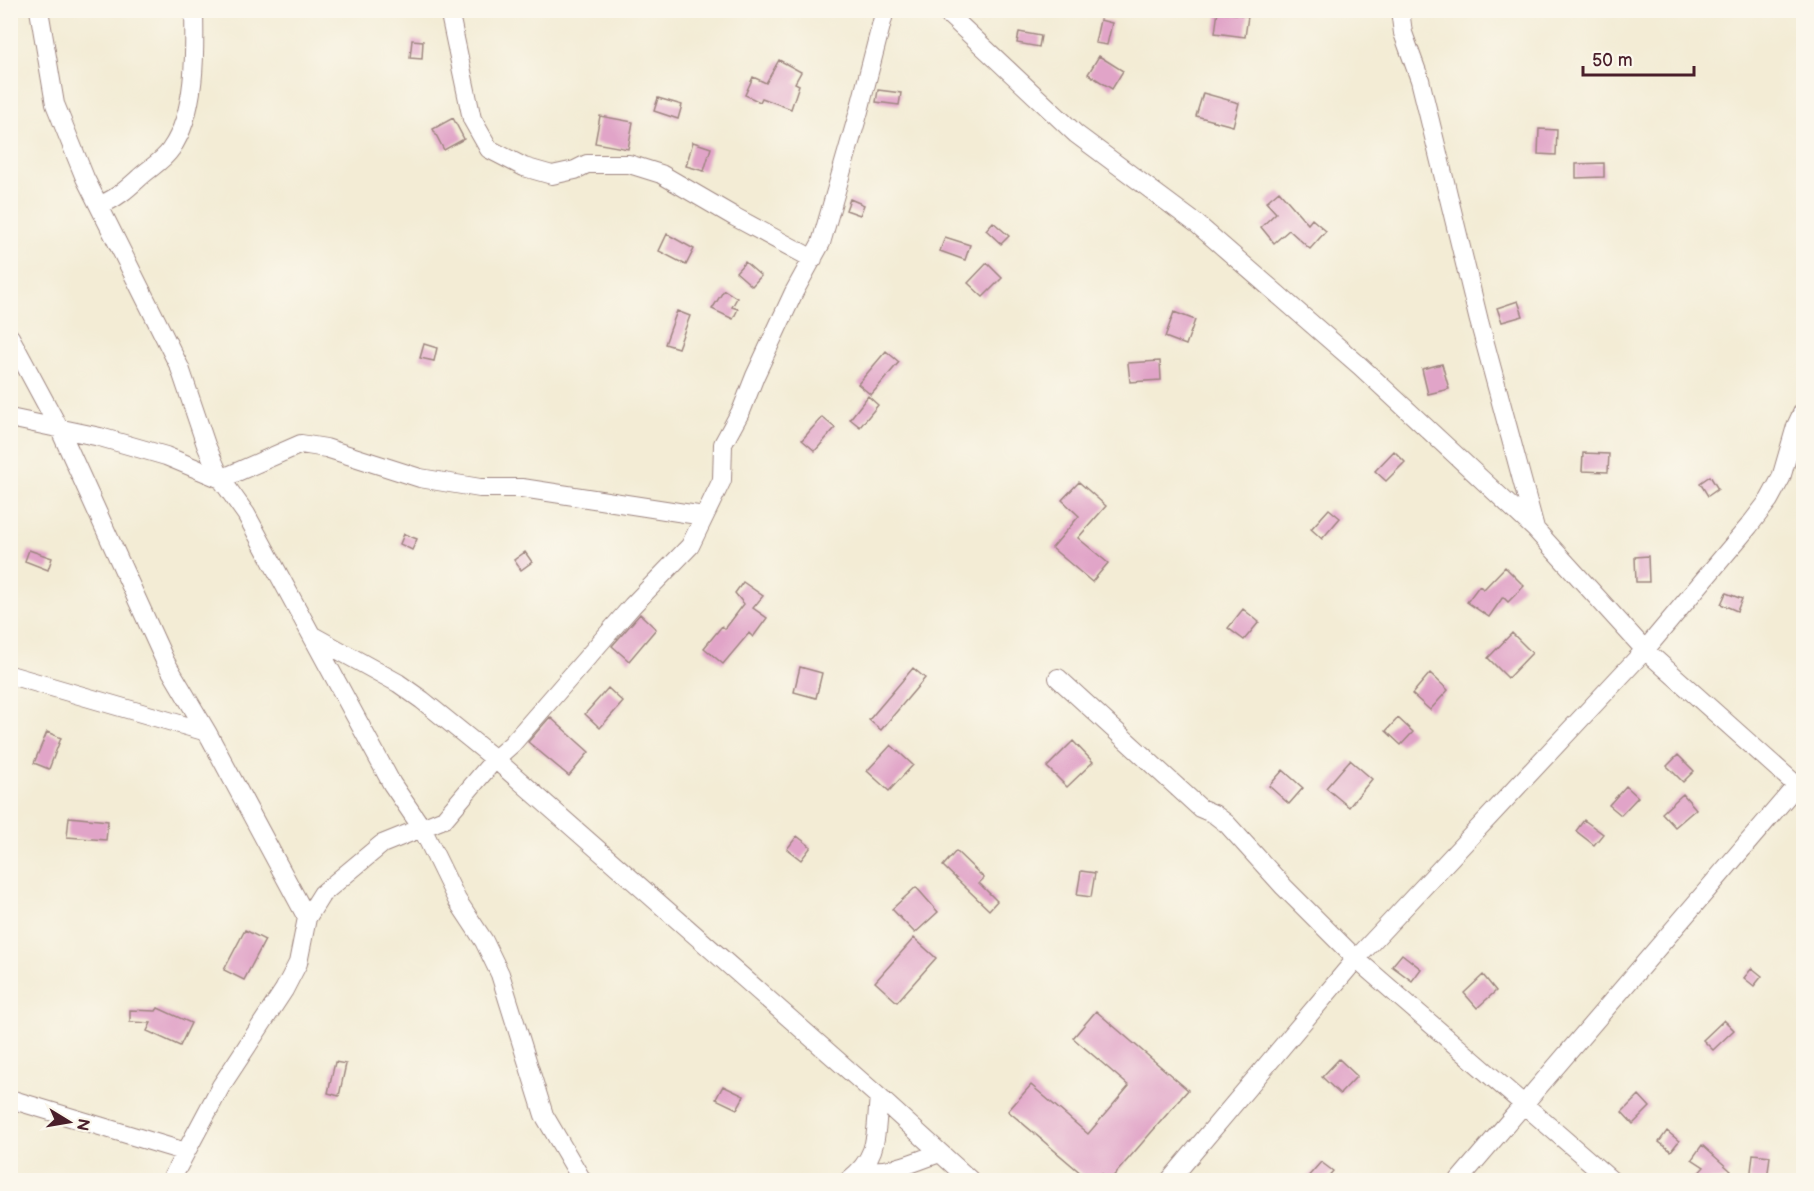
<svg xmlns="http://www.w3.org/2000/svg" width="1814" height="1191" font-family="'Balsamiq Sans',sans-serif">
	<rect width="100%" height="100%" fill="#fbf7ec"/>
	<filter id="ink" filterUnits="userSpaceOnUse"><feTurbulence type="fractalNoise" baseFrequency=".0167" numOctaves="2"/><feDisplacementMap in="SourceGraphic" scale="12" xChannelSelector="R" yChannelSelector="G"/><feConvolveMatrix kernelMatrix="1 2 1 2 8 2 1 2 1" color-interpolation-filters="sRGB"/></filter>
	<filter id="wash" filterUnits="userSpaceOnUse"><feTurbulence type="fractalNoise" baseFrequency=".008" numOctaves="4" result="noise"/><feDisplacementMap in="SourceGraphic" scale="24" xChannelSelector="R" yChannelSelector="G"/><feGaussianBlur stdDeviation="1.35" result="paint"/><feColorMatrix in="noise" values="0 0 0 0 0 0 0 0 0 0 0 0 0 0 0 0 0 1.4 0 .05"/><feComposite in="paint" operator="in"/></filter>
	<g filter="url(#wash)">
		<rect width="100%" height="100%" fill="#f3ecd5"/>
		<g id="blocks">
			<path fill="#e1a4c8" d="M1218,11l30,5 -3,21 -30,-4z
				M1100,20l12,3 -5,22 -12,-2z
				M1019,32l22,4 -2,11 -22,-4z
				M412,40l11,1 -1,18 -12,-1z
				M1099,56l24,15 -11,18 -24,-15z
				M779,60l22,12 -6,11 4,2 -8,24 -29,-11 -2,4 -15,-7 8,-18 13,6z
				M878,90l23,3 -2,12 -23,-3z
				M1203,93l36,10 -6,23 -37,-10z
				M658,98l24,7 -4,14 -24,-8z
				M600,116l33,6 -5,27 -33,-6z
				M453,118l11,21 -20,11 -11,-21z
				M1539,129l18,1 -1,25 -18,-1z
				M693,142l18,6 -7,23 -18,-5z
				M1604,163v14l-28,1v-14z
				M1279,191l29,33 4,-5 14,12 -16,18 -21,-19 -15,13 -13,-16 15,-14 -10,-11z
				M850,199l14,6 -4,10 -14,-5z
				M993,222l16,14 -8,8 -15,-14z
				M667,234l27,15 -8,16 -27,-14z
				M945,237l25,8 -5,15 -25,-9z
				M745,262l16,14 -9,10 -16,-14z
				M987,263l15,15 -19,19 -15,-14z
				M724,290l13,8 -5,9 6,2 -5,10 -21,-10z
				M1518,301l5,15 -21,6 -5,-14z
				M677,311l13,5 -12,32 -13,-4z
				M1174,312l21,8 -9,25 -21,-8z
				M424,344l13,4 -3,13 -14,-3z
				M886,351l13,11 -28,33 -13,-11z
				M1160,361l1,19 -31,2 -2,-19z
				M1442,364l7,25 -21,5 -6,-25z
				M868,396l10,9 -18,22 -10,-8z
				M822,417l13,11 -20,23 -13,-11z
				M1394,451l11,11 -19,19 -11,-10z
				M1583,453l26,1 -1,18 -26,-1z
				M1710,476l8,13 -10,7 -8,-13z
				M1079,482l27,24 -28,32 30,25 -16,19 -40,-34 27,-32 -17,-16z
				M1329,509l11,9 -18,21 -11,-10z
				M404,534l13,5 -5,11 -12,-6z
				M29,550l23,8 -4,12 -23,-9z
				M525,552l7,10 -11,8 -7,-10z
				M1648,556l1,26h-13l-1,-25z
				M1505,567l19,19 -16,16 -5,-5 -14,20 -22,-15 12,-16 5,3z
				M743,582l20,14 -10,12 14,10 -14,19 -4,-4 -26,31 -19,-16 18,-22 3,3 19,-25 -9,-11z
				M1726,593l16,6 -5,12 -16,-7z
				M1243,609l16,13 -15,18 -16,-12z
				M640,614l16,15 -27,32 -17,-15z
				M1512,633l20,20 -24,25 -20,-20z
				M800,667l22,6 -6,25 -22,-6z
				M913,668l12,10 -44,52 -12,-10z
				M1430,673l18,17 -18,20 -18,-16z
				M608,688l15,14 -23,26 -15,-14z
				M550,717l39,35 -20,24 -41,-34z
				M1398,718l15,14 -12,13 -15,-14z
				M47,732l14,6 -12,31 -15,-6z
				M1073,741l20,21 -26,25 -20,-20z
				M891,745l22,20 -24,26 -22,-20z
				M1678,755l16,16 -11,11 -16,-16z
				M1350,760l22,19 -23,28 -23,-19z
				M1283,770l20,18 -14,16 -20,-18z
				M1626,786l12,11 -17,18 -12,-10z
				M1683,794l13,15 -21,18 -13,-14z
				M69,817l39,4 -2,19 -39,-3z
				M1584,820l19,14 -9,11 -18,-14z
				M797,836l14,11 -10,13 -14,-11z
				M956,851l28,27 -5,5 18,18 -8,9 -46,-44z
				M1081,871l14,2 -4,24 -14,-2z
				M916,887l22,25 -23,21 -23,-24z
				M245,930l20,10 -21,40 -20,-10z
				M914,938l22,20 -39,44 -22,-20z
				M1402,954l19,15 -9,12 -20,-15z
				M1752,968l10,8 -8,10 -10,-8z
				M1483,975l13,16 -19,17 -13,-15z
				M158,1008l33,15 -11,23 -33,-15 4,-8 -21,-1v-12l26,1z
				M1096,1011l92,79 -78,90 -8,-6 -5,6h-8l-81,-69 23,-26 57,49 41,-48 -56,-48z
				M1724,1020l10,10 -21,20 -10,-10z
				M1339,1059l18,17 -17,18 -18,-17z
				M335,1062l11,2 -7,32 -11,-3z
				M723,1086l21,10 -7,13 -21,-10z
				M1639,1095l11,12 -17,17 -11,-12z
				M1667,1131l12,10 -8,10 -12,-9z
				M1702,1145l29,26 -8,9h-31l12,-13 -12,-8z
				M1753,1154l17,2 -3,24h-17z
				M1321,1162l12,9 -8,9h-20z"/>
		</g>
	</g>
	<g filter="url(#ink)">
		<use href="#blocks" fill-opacity="0" stroke="#9e8680" stroke-width="1.5"/>
		<g fill="none" stroke-linecap="round" stroke-linejoin="round">
			<g stroke="#9e8680" stroke-width="20">
				<path id="minor" d="M39,10l16,94 30,74 95,190 26,77 15,34 25,35 146,270 30,44 35,72 27,41 16,33 44,141 38,65
					M449,10l23,109 17,30 35,18 28,8 23,-5 12,-6h42l32,10 74,43 78,42
					M944,10l132,124 121,90 163,142 175,163 110,121 159,142
					M1400,10l3,23 17,47 59,241 56,207
					M99,205c16,-5 29,-17 41,-28 10,-9 24,-17 31,-28 25,-36 24,-96 23,-139
					M10,337l50,93 105,231 42,71
					M10,418l90,19 66,19 55,23 80,-35 25,4 94,30 60,10h42l182,28
					M313,636l85,47 24,17 73,59 384,338 91,83
					M10,675l197,57 100,186
					M1058,678l142,130 14,6 13,10 57,63 72,72 255,221
					M10,1099l176,53
					M862,1170c30,3 50,-7 77,-17
					M171,1180l50,-94 63,-96 14,-27 9,-45 15,-24 60,-50 62,-25 51,-60 17,-15 120,-138 58,-60 32,-66 1,-36 19,-35 13,-33 39,-84 27,-49 38,-132 26,-101
					M849,1180c31,-24 26,-46 30,-83
					M1170,1180l186,-221 289,-309 104,-124 20,-26 12,-22 15,-52 8,-17
					M1459,1180l337,-394"/>
			</g>
			<use href="#minor" stroke="#fff" stroke-width="18"/>
		</g>
	</g>
	<rect width="1814" height="1191" fill="none" stroke="#fbf7ec" stroke-width="36"/>
	<g transform="translate(69 1122) rotate(101)" stroke="#fbf7ec" stroke-width="4.5" paint-order="stroke">
	<path d="M0-4.5L10 22L0 15L-10 22Z" fill="#4a1f2b"/>
	<text y="-9" font-size="16" font-weight="bold" text-anchor="middle" fill="#4a1f2b">N</text>
	</g>
	<path d="M1583 66v9h111v-9" fill="none" stroke="#4a1f2b" stroke-width="3"/>
	<text x="1592" y="66" font-size="18" fill="#4a1f2b" stroke="#fbf7ec" stroke-width="4.5" paint-order="stroke">50 m</text>
</svg>
